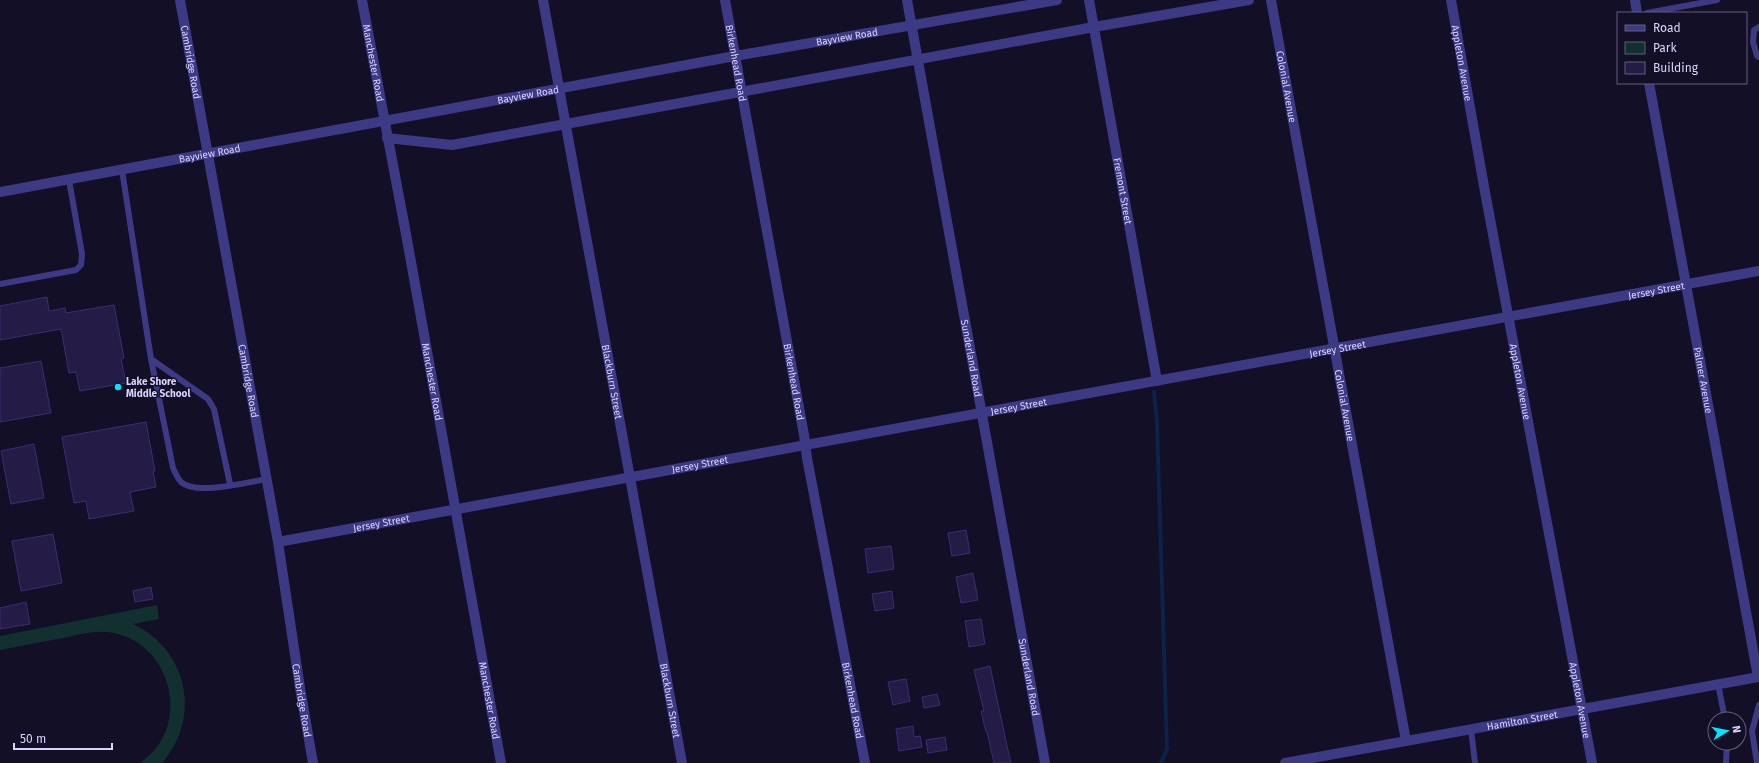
<svg xmlns="http://www.w3.org/2000/svg" width="1759" height="763" font-family="'Fira Sans',sans-serif">
	<rect width="100%" height="100%" fill="#130f26"/>
	<path fill="#12302f" d="M157,605l2,14 -26,5c55,26 69,94 29,139h-22c54,-36 32,-123 -32,-131 -15,-1 -31,3 -45,6 -21,4 -42,8 -63,12v-14z"/>
	<g fill="none" stroke-linecap="round" stroke-linejoin="round">
		<path stroke="#0c2248" stroke-width="4" d="M1154,392l3,31 10,326 -6,14"/>
	</g>
	<path fill="#241b47" stroke="#3b2d73" d="M47,297l2,14 16,-3 1,5 48,-8 10,53 -3,1 5,24 -46,8 -4,-19 -7,1 -8,-44 -61,11v-34z
		M41,361l10,52 -51,9v-54z
		M146,422l9,49h-2l3,16 -26,5 4,19 -45,8 -3,-18 -12,2 -12,-66z
		M34,444l10,54 -33,6 -10,-53z
		M966,530l4,23 -18,3 -4,-23z
		M53,534l9,49 -41,8 -9,-50z
		M891,546l3,23 -26,4 -3,-24z
		M973,573l5,27 -17,3 -5,-26z
		M151,587l2,12 -18,3 -2,-11z
		M892,591l2,17 -19,3 -3,-17z
		M26,602l4,22 -30,5v-21z
		M981,619l4,25 -16,3 -4,-26z
		M990,666l17,80 4,17h-17l-7,-31h-1l-5,-21h3l-10,-41z
		M906,679l4,22 -17,4 -5,-23z
		M937,694l3,11 -16,3 -2,-11z
		M913,726l1,11 6,-1 2,11 -23,4 -3,-22z
		M945,737l2,13 -19,3 -2,-13z"/>
	<g fill="none" stroke-linecap="round" stroke-linejoin="round">
		<path stroke="#3d3a85" stroke-width="6" d="M1647,13l70,-13
			M1759,27l-5,3 -1,12 4,14 2,1
			M122,170l29,189 22,109c2,4 5,11 8,14 15,14 67,0 86,-3
			M0,284l76,-14 5,-5 1,-11 -13,-74
			M151,359l57,40 6,10 16,75
			M1718,684l7,35
			M1471,729l4,34
			M1726,763l1,-20
			M1757,763l-5,-32 7,-26"/>
		<g stroke="#3d3a85" stroke-width="10">
			<path id="s1" d="M180,0l98,542 22,146 13,75"/>
			<path id="s2" d="M362,0l44,234 95,529"/>
			<path id="s3" d="M543,0l139,763"/>
			<path id="s4" d="M725,0l79,435 3,23 58,305"/>
			<path id="s5" d="M907,0l138,763"/>
			<path id="s6" d="M1089,0l68,381"/>
			<path id="s7" d="M1271,0l135,741"/>
			<path id="s8" d="M1451,0l34,192 107,571"/>
			<path d="M1635,0l2,13"/>
			<path id="s9" d="M1649,83l109,594"/>
			<path d="M387,138l65,7 642,-118 155,-27"/>
			<path id="s10" d="M0,192l735,-136 322,-56"/>
			<path id="s11" d="M278,542c493,-93 988,-179 1481,-271"/>
			<path id="s12" d="M1285,763l474,-86"/>
		</g>
	</g>
	<circle fill="#00e5ff" stroke="#130f26" stroke-width="1.5" cx="118" cy="387" r="4"/>
	<g text-anchor="middle" stroke-width="3" stroke-linejoin="round" paint-order="stroke">
		<g font-size="10" fill="#d9d4ff" stroke="#130f26">
			<text dy="4" stroke="none"><textPath href="#s10" startOffset="861">Bayview Road</textPath></text>
			<text dy="4" stroke="none"><textPath href="#s1" startOffset="63">Cambridge Road</textPath></text>
			<text dy="4" stroke="none"><textPath href="#s2" startOffset="64">Manchester Road</textPath></text>
			<text dy="4" stroke="none"><textPath href="#s4" startOffset="64">Birkenhead Road</textPath></text>
			<text dy="4" stroke="none"><textPath href="#s8" startOffset="64">Appleton Avenue</textPath></text>
			<text dy="4" stroke="none"><textPath href="#s7" startOffset="88">Colonial Avenue</textPath></text>
			<text dy="4" stroke="none"><textPath href="#s10" startOffset="537">Bayview Road</textPath></text>
			<text dy="4" stroke="none"><textPath href="#s10" startOffset="213">Bayview Road</textPath></text>
			<text dy="4" stroke="none"><textPath href="#s6" startOffset="194">Fremont Street</textPath></text>
			<text dy="4" stroke="none"><textPath href="#s11" startOffset="1401">Jersey Street</textPath></text>
			<text dy="4" stroke="none"><textPath href="#s11" startOffset="1077">Jersey Street</textPath></text>
			<text dy="4" stroke="none"><textPath href="#s5" startOffset="364">Sunderland Road</textPath></text>
			<text dy="4" stroke="none"><textPath href="#s9" startOffset="302">Palmer Avenue</textPath></text>
			<text dy="4" stroke="none"><textPath href="#s1" startOffset="387">Cambridge Road</textPath></text>
			<text dy="4" stroke="none"><textPath href="#s2" startOffset="388">Manchester Road</textPath></text>
			<text dy="4" stroke="none"><textPath href="#s3" startOffset="388">Blackburn Street</textPath></text>
			<text dy="4" stroke="none"><textPath href="#s4" startOffset="388">Birkenhead Road</textPath></text>
			<text dy="4" stroke="none"><textPath href="#s8" startOffset="388">Appleton Avenue</textPath></text>
			<text dy="4" stroke="none"><textPath href="#s7" startOffset="412">Colonial Avenue</textPath></text>
			<text dy="4" stroke="none"><textPath href="#s11" startOffset="753">Jersey Street</textPath></text>
			<text dy="4" stroke="none"><textPath href="#s11" startOffset="429">Jersey Street</textPath></text>
			<text dy="4" stroke="none"><textPath href="#s11" startOffset="105">Jersey Street</textPath></text>
			<text dy="4" stroke="none"><textPath href="#s5" startOffset="688">Sunderland Road</textPath></text>
			<text dy="4" stroke="none"><textPath href="#s2" startOffset="712">Manchester Road</textPath></text>
			<text dy="4" stroke="none"><textPath href="#s3" startOffset="712">Blackburn Street</textPath></text>
			<text dy="4" stroke="none"><textPath href="#s4" startOffset="712">Birkenhead Road</textPath></text>
			<text dy="4" stroke="none"><textPath href="#s8" startOffset="712">Appleton Avenue</textPath></text>
			<text dy="4" stroke="none"><textPath href="#s1" startOffset="711">Cambridge Road</textPath></text>
			<text dy="4" stroke="none"><textPath href="#s12" startOffset="241">Hamilton Street</textPath></text>
		</g>
		<g font-size="10" font-weight="bold" fill="#d9d4ff" stroke="#130f26" text-anchor="start">
			<text x="126" y="385">Lake Shore<tspan x="126" dy="12">Middle School</tspan></text>
		</g>
	</g>
	<rect x="1617" y="12" width="130" height="72" fill="#130f26" stroke="#625e7d"/>
	<rect x="1625" y="25" width="20" height="6" fill="#3d3a85" stroke="#625e7d"/>
	<text x="1653" y="32" font-size="12" fill="#d9d4ff">Road</text>
	<rect x="1625" y="42" width="20" height="12" fill="#12302f" stroke="#625e7d"/>
	<text x="1653" y="52" font-size="12" fill="#d9d4ff">Park</text>
	<rect x="1625" y="62" width="20" height="12" fill="#241b47" stroke="#625e7d"/>
	<text x="1653" y="72" font-size="12" fill="#d9d4ff">Building</text>
	<g transform="translate(1727 731) rotate(80)"><circle r="19" fill="#130f26" stroke="#625e7d"/>
	<path d="M0-3L7 15L0 10L-7 15Z" fill="#00e5ff"/>
	<text y="-6" font-size="11" font-weight="bold" text-anchor="middle" fill="#d9d4ff">N</text>
	</g>
	<path d="M14 743v6h98v-6" fill="none" stroke="#d9d4ff" stroke-width="2"/>
	<text x="20" y="743" font-size="12" fill="#d9d4ff" stroke="#130f26" stroke-width="3" paint-order="stroke">50 m</text>
</svg>
